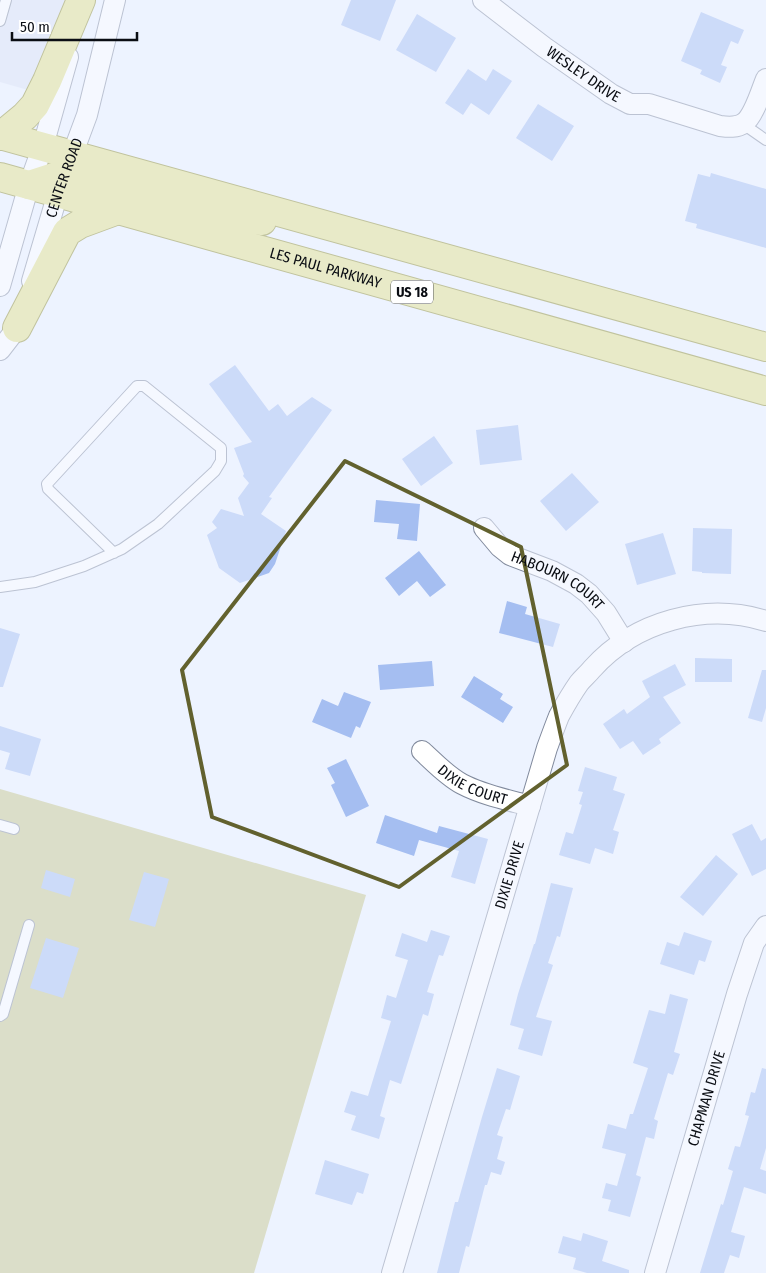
<svg xmlns="http://www.w3.org/2000/svg" width="766" height="1273" font-family="'Fira Sans Condensed',sans-serif">
	<rect width="100%" height="100%" fill="#edf3ff"/>
	<path fill="#dbe3f3" d="M0,0h70l-35,92 -35,-10z"/>
	<path fill="#c5c587" d="M0,789l366,106 -112,378h-254z"/>
	<path fill="#a5bef1" d="M351,0h45l-16,41 -39,-16z
		M701,12l43,18 -6,14 -7,-3 -10,24 6,2 -7,16 -20,-9 2,-4 -21,-9z
		M417,14l39,24 -20,34 -40,-22z
		M468,69l18,12 7,-12 19,12 -23,34 -18,-12 -8,12 -18,-12z
		M538,104l36,22 -22,35 -36,-23z
		M711,173l55,16v59l-70,-20 1,-4 -12,-3 13,-47 12,3z
		M235,365l34,46 9,-7 9,12 25,-19 20,13 -63,87 3,1 -11,16 25,17 -11,33 -6,9 -29,10 -21,-15 -12,-33 10,-7 -5,-6 9,-13 23,7 -6,-18 11,-15 -6,-7 1,-2 -10,-26 18,-6 -43,-58z
		M518,425l4,35 -42,5 -4,-35z
		M434,436l19,27 -32,23 -19,-27z
		M572,473l27,29 -33,29 -26,-30z
		M376,500l44,4 -3,37 -20,-2 2,-15 -25,-2z
		M693,528l39,1 -1,45 -29,-1v-1l-10,-1z
		M663,533l13,41 -39,11 -12,-41z
		M419,551l27,34 -16,12 -13,-16 -18,15 -14,-18z
		M507,601l20,6 -2,7 35,10 -7,23 -54,-14z
		M0,628l20,6 -17,53h-3z
		M695,658l37,1v23h-37z
		M432,661l2,25 -54,4 -2,-25z
		M675,664l11,21 -23,12 18,26 -22,16 2,4 -18,12 -10,-14 -13,8 -17,-25 21,-15 3,5 23,-17 -8,-16z
		M762,670h4v38l-4,14 -14,-4z
		M474,676l29,18 -3,5 13,8 -10,16 -42,-26z
		M344,692l27,10 -11,26 -4,-2 -5,12 -39,-16 10,-23 16,7z
		M0,726l41,13 -11,37 -25,-7 5,-16 -10,-3z
		M346,759l23,47 -23,11 -15,-32 4,-2 -8,-15z
		M585,767l32,10 -4,13 12,4 -12,36 6,2 -6,22 -18,-6 -5,16 -31,-9 7,-23 7,2 9,-29 -3,-1 4,-12 -5,-1z
		M385,815l52,18 2,-7 49,13 -13,45 -24,-7 8,-26 -40,-11 -5,16 -38,-13z
		M752,824l9,17 5,-3v31l-14,7 -20,-42z
		M716,855l22,19 -35,42 -23,-19z
		M46,870l29,9 -5,18 -29,-9z
		M144,872l25,7 -14,48 -26,-7z
		M551,883l22,5 -13,49 -3,-1 -9,27 5,2 -17,52 16,4 -10,35 -24,-7 6,-20 -14,-4 8,-31 16,-50h1z
		M431,930l19,6 -7,20 -4,-1 -12,37 7,2 -6,22 -5,-2 -22,70 -11,-4 -10,36 5,2 -6,21 -28,-9 5,-14 -12,-4 7,-21 17,5 23,-75 -10,-3 6,-23 9,3 12,-38 -13,-4 7,-23 25,9z
		M684,932l28,9 -7,21 -6,-2 -5,15 -34,-11 7,-22 12,4z
		M46,938l33,10 -16,50 -33,-10z
		M670,994l18,5 -14,53 6,2 -7,21 -5,-2 -14,46 4,2 -4,18 -8,-2 -10,38 5,2 -11,40 -22,-6 3,-11 -9,-2 4,-15 11,3 9,-32 -24,-6 6,-24 18,5 4,-15h3l15,-46 -15,-5 16,-53 16,4z
		M497,1068l23,8 -10,34 -4,-1 -9,26 6,2 -6,22 8,3 -4,13 -10,-3 -4,13h-2l-16,62 -3,-1 -7,27h-22l18,-71h3l24,-85z
		M762,1068l4,1v79l-6,21 6,2v23l-22,-7 -13,45 14,4 -6,22 -9,-3 -6,18h-24l21,-69 2,1 10,-34 -5,-2 7,-23 5,1 9,-31 -4,-1 6,-23 4,1z
		M325,1160l44,14 -6,20 -6,-2 -5,13 -37,-11z
		M583,1233l25,8 -6,20 27,9v3h-42l-14,-4 3,-11 -18,-5 5,-17 18,5z"/>
	<g fill="none" stroke-linecap="round" stroke-linejoin="round">
		<g stroke="#818a9d" stroke-width="12">
			<path id="service" d="M0,21l6,-21
				M743,124l23,16
				M0,587l35,-5 49,-16 38,-17 36,-25 57,-53 6,-10v-13l-77,-62h-7l-90,98 1,5 66,64
				M0,825l14,4
				M0,1016l3,-2 26,-89"/>
		</g>
		<g stroke="#818a9d" stroke-width="22">
			<g id="minor">
				<path id="s1" d="M483,0l61,47 67,47 19,10h19l71,22c8,1 17,2 24,-3 10,-7 17,-32 22,-44"/>
				<path id="s2" d="M32,281l26,-88 29,-78 28,-115"/>
				<path d="M0,286l29,-101 14,-39 25,-89"/>
				<path d="M0,350l17,-22 4,-12"/>
				<path id="s3" d="M484,528l16,19 10,8 42,16 24,13 13,10 17,19 18,29"/>
				<path id="s4" d="M422,751c13,12 25,25 40,33 21,11 46,16 68,22"/>
				<path id="s5" d="M392,1273l155,-525c4,-11 8,-22 12,-32 6,-11 13,-23 20,-33 4,-5 9,-9 13,-14 43,-48 113,-67 174,-48"/>
				<path id="s6" d="M655,1273l82,-279 17,-51 12,-17"/>
			</g>
		</g>
		<g stroke="#8b8a29" stroke-width="30">
			<g id="primary">
				<path d="M0,135l766,212"/>
				<path d="M1,136l24,-20 10,-11 12,-24 34,-81"/>
				<path id="s7" d="M0,177l766,214"/>
				<path d="M29,185l37,-12 157,44 39,4"/>
				<path d="M17,328l50,-96 13,-8 38,-14"/>
			</g>
		</g>
		<use href="#service" stroke="#fff" stroke-width="10"/>
		<use href="#minor" stroke="#fff" stroke-width="20"/>
		<use href="#primary" stroke="#e3e186" stroke-width="28"/>
	</g>
	<path d="M0 0H766V1273H0ZM345,461l176,86 46,218 -168,122 -187,-70 -30,-147z" fill="#edf3ff" fill-opacity=".55" fill-rule="evenodd"/>
	<path fill="none" stroke="#62612e" stroke-width="4" stroke-linejoin="round" d="M345,461l176,86 46,218 -168,122 -187,-70 -30,-147z"/>
	<g text-anchor="middle" stroke-width="4" stroke-linejoin="round" paint-order="stroke">
		<rect fill="#fff" stroke="#54565a" stroke-width="1" x="391" y="280.5" width="42" height="23" rx="4"/>
		<g font-size="14" font-weight="bold" fill="#0a0d13">
			<text x="412" y="297">US 18</text>
		</g>
		<g font-size="15" fill="#0a0d13" stroke="#fff">
			<text dy="5" stroke="none"><textPath href="#s1" startOffset="125">WESLEY DRIVE</textPath></text>
			<text dy="5" stroke="none"><textPath href="#s2" startOffset="108">CENTER ROAD</textPath></text>
			<text dy="5" stroke="none"><textPath href="#s7" startOffset="338">LES PAUL PARKWAY</textPath></text>
			<text dy="5" stroke="none"><textPath href="#s3" startOffset="92">HABOURN COURT</textPath></text>
			<text dy="5" stroke="none"><textPath href="#s4" startOffset="62">DIXIE COURT</textPath></text>
			<text dy="5" stroke="none"><textPath href="#s5" startOffset="415">DIXIE DRIVE</textPath></text>
			<text dy="5" stroke="none"><textPath href="#s6" startOffset="182">CHAPMAN DRIVE</textPath></text>
		</g>
	</g>
	<path d="M12 32v8h125v-8" fill="none" stroke="#0a0d13" stroke-width="2.5"/>
	<text x="20" y="32" font-size="15" fill="#0a0d13" stroke="#ffffff" stroke-width="4" paint-order="stroke">50 m</text>
</svg>
